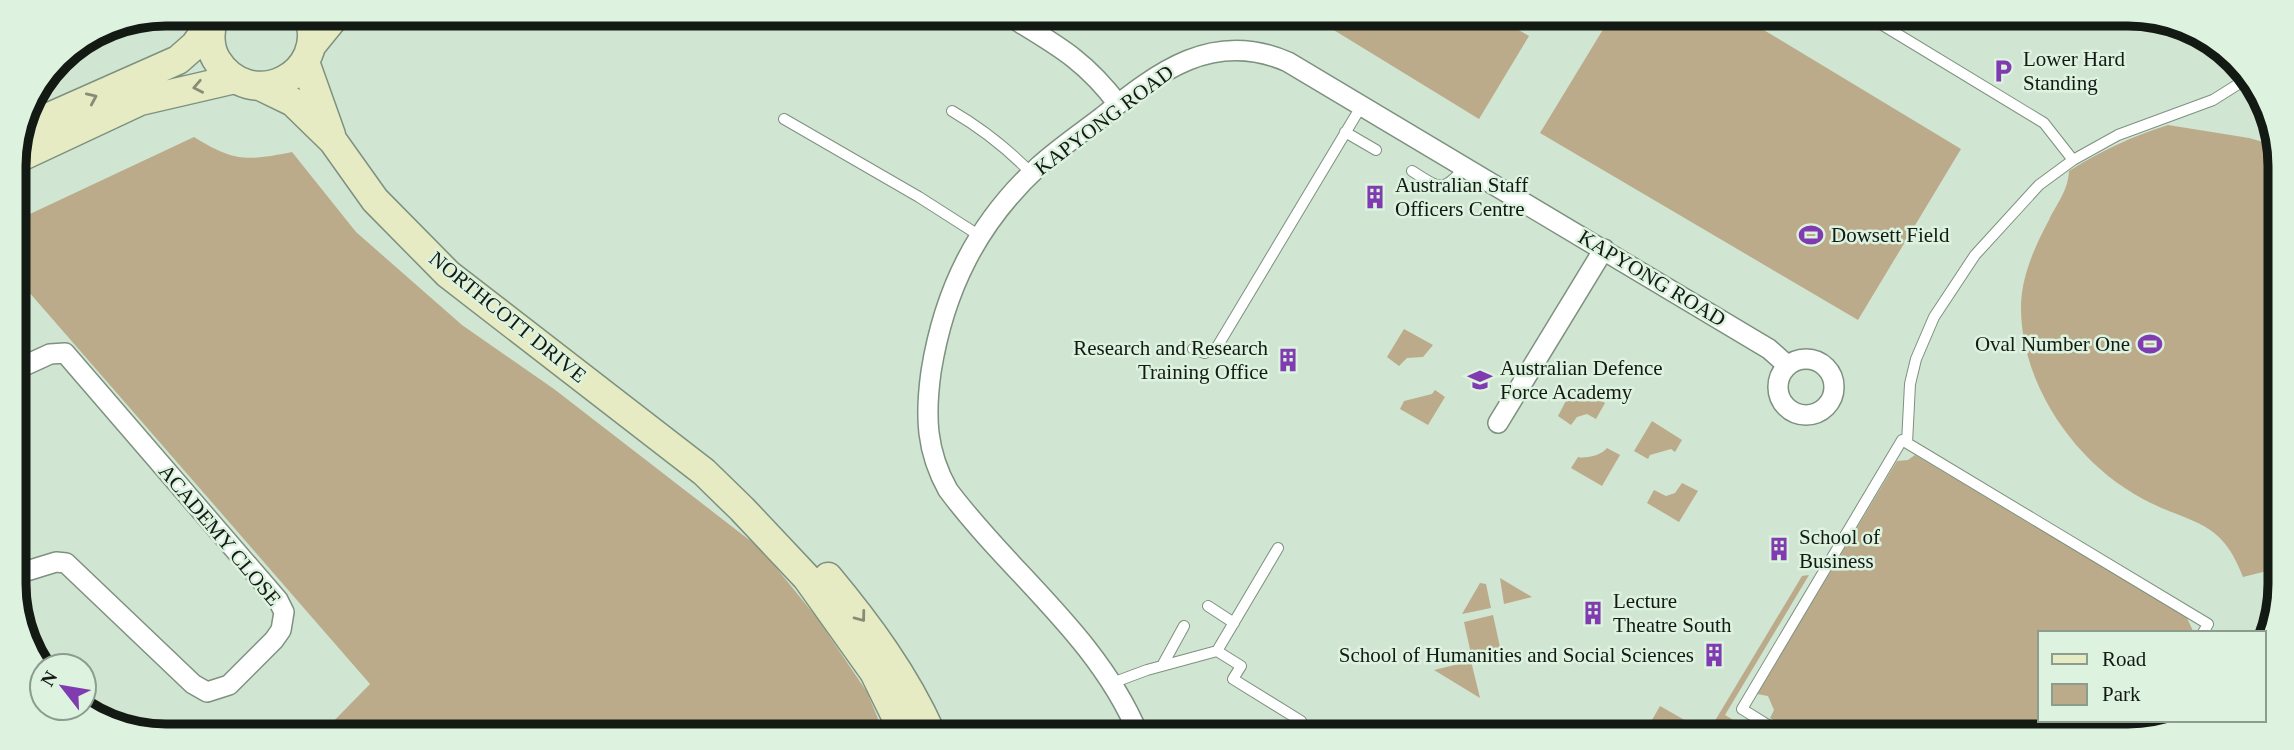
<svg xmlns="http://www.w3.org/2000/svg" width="2294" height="750" font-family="'Times New Roman',serif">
	<rect width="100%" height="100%" fill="#d0e5d2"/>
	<path fill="#bbab8a" d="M150,17l-94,45 3,-4 49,-33z
		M1321,17l177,1 31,18 -50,83 -160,-98z
		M1610,18h134l217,131 -103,171 -318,-187z
		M2168,125l81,13 28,8 -2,423 -32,8c-22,-59 -51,-52 -100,-78 -68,-36 -123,-115 -122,-194 1,-30 14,-59 28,-85 8,-17 19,-29 20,-49 33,-21 62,-34 99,-46z
		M194,137c40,25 53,24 98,15l64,80 106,93 92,64 207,160 56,69 50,74 17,41 -560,-2 46,-47 -355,-408v-55z
		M1404,329l29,16 -10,12 -16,1 -8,8 -12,-9z
		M1435,390l10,7 -17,28 -28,-16 4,-8 28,-7z
		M1587,392l18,11 -9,16 -9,-5 -10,3 -6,8 -13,-9 10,-19z
		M1652,421l30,19 -7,12 -4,-3 -21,6 -2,4 -14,-8z
		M1607,448l13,7 -18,31 -31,-18 7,-11c8,2 24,-2 29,-9z
		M1915,455l271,161 8,17h-154v87h104l-9,16 -337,-1 -28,-17 4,-8 -6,-14 -11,-2 140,-233 11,-1z
		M1682,483l16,8 -19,31 -32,-19 7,-13 12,6 9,-3z
		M1809,575l-84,140 33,20h-23l-18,-11h-4l89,-148z
		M1500,578l32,19 -28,7z
		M1480,583l6,1 5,24 -29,6z
		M1493,615l7,32 -29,7 -7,-32z
		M1471,661l9,37 -46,-28z
		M1660,706l28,16 -7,13 -37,-1z"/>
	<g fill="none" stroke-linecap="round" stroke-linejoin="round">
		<g stroke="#7d917f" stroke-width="12">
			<path id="lane" d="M1871,18l173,105 29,37
				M952,111c29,17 56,38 80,63
				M784,119l135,78 61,39
				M1345,132l31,18
				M1412,171c28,18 31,22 53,-4
				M1193,349l12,4 12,-6 145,-242
				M1907,443l3,-59 6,-25 18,-42 41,-62 64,-70 34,-25 45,-25 95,-35 35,-22
				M1208,606l26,17
				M1217,651l61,-103
				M1162,666l22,-40
				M1112,683l35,-13 70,-19 24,15 -8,13 68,42
				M2143,734l8,-14
				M1784,735l-42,-26 160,-269 306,184 -5,9"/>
		</g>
		<g stroke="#7d917f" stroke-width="22">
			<path id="street" d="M1009,16c47,29 75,43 109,88
				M1778 387a28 28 0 1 1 56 0a28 28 0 1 1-56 0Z
				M15,370l35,-16 15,-1 213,247 6,12 -3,18 -7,10 -45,45 -22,7 -14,-8 -127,-121 -10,-1 -39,12
				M1498,423l106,-174
				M1138,733c-41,-97 -128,-160 -190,-243 -22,-39 -23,-74 -17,-118 13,-82 46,-149 108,-206 20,-18 42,-33 63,-49 56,-45 111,-88 186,-55l481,287 18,16"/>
		</g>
		<g stroke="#7d917f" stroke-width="31">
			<path id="secondary" d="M214,17c-5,13 -5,30 2,42 34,56 115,16 92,-45
				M311,46l26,-32
				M305,62l26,73
				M260,86l33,16 40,39 42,59 73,74 256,198 38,37 65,69 67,94 30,61
				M20,130l158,-70 17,-15 17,-24
				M14,160l126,-59 95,-22
				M828,577c40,48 77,98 103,156"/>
		</g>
		<use href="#lane" stroke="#fff" stroke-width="10"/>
		<use href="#street" stroke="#fff" stroke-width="19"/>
		<use href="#secondary" stroke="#e6ebc4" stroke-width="28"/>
	</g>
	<defs><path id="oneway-chevron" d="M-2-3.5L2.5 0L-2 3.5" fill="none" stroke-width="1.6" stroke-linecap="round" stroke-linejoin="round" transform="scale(1.75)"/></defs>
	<g stroke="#878d75">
		<use href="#oneway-chevron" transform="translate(198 87) rotate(169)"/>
		<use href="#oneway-chevron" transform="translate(92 98) rotate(-24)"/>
		<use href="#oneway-chevron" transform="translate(861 617) rotate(53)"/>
	</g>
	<defs>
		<g id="parking-bare" transform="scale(1.89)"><path d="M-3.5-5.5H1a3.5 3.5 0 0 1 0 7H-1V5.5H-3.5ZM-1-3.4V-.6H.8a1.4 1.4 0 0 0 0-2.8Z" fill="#7f3baf" stroke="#ddf3df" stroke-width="2.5" paint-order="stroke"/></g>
		<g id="building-bare" transform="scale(1.89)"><path d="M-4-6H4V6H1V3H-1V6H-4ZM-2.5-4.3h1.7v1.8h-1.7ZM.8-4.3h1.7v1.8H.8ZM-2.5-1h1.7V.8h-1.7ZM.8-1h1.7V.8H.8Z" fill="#7f3baf" stroke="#ddf3df" stroke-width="2.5" paint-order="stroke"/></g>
		<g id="stadium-bare" transform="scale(1.89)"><path d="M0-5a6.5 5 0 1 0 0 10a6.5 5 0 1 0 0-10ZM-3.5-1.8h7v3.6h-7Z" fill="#7f3baf" stroke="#ddf3df" stroke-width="2.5" paint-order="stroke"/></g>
		<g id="university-bare" transform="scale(1.89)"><path d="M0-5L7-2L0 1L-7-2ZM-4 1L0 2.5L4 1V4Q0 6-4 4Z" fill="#7f3baf" stroke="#ddf3df" stroke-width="2.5" paint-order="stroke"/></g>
	</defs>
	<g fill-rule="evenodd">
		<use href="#parking-bare" x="2003" y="71"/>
		<use href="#building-bare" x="1375" y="197"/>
		<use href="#stadium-bare" x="1811" y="235"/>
		<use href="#stadium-bare" x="2150" y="344"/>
		<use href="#building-bare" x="1288" y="360"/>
		<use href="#university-bare" x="1480" y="380"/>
		<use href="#building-bare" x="1779" y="549"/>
		<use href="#building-bare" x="1593" y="613"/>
		<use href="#building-bare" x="1714" y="655"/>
	</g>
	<g text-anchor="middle" stroke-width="5" stroke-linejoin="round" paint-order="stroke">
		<g font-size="21" fill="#131a14" stroke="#ddf3df" text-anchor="start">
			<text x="2023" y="66">Lower Hard<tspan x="2023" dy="24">Standing</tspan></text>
			<text x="1395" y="192">Australian Staff<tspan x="1395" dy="24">Officers Centre</tspan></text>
			<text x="1831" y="242">Dowsett Field</text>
			<text x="2130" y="351" text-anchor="end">Oval Number One</text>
			<text x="1268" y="355" text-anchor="end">Research and Research<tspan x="1268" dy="24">Training Office</tspan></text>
			<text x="1500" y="375">Australian Defence<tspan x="1500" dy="24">Force Academy</tspan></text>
			<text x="1799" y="544">School of<tspan x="1799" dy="24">Business</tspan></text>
			<text x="1613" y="608">Lecture<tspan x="1613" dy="24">Theatre South</tspan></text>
			<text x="1694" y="662" text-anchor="end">School of Humanities and Social Sciences</text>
		</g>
		<g font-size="21" fill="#131a14" stroke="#ddf3df">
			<text transform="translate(1104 120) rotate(-37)" y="7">KAPYONG ROAD</text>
			<text transform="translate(1652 278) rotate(31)" y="7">KAPYONG ROAD</text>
			<text transform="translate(508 317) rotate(39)" y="7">NORTHCOTT DRIVE</text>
			<text transform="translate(220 535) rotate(50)" y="7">ACADEMY CLOSE</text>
		</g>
	</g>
	<path d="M0 0H2294V750H0ZM166 26H2128A140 140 0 0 1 2268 166V584A140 140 0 0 1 2128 724H166A140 140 0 0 1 26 584V166A140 140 0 0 1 166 26Z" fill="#ddf3df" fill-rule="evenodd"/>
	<path fill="none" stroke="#131a14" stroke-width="9" d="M166 26H2128A140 140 0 0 1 2268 166V584A140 140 0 0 1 2128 724H166A140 140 0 0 1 26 584V166A140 140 0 0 1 166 26Z"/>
	<rect x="2038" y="631" width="228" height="91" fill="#ddf3df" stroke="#8c9c8e" stroke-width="2"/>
	<rect x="2052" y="654" width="35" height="10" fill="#e6ebc4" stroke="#8c9c8e" stroke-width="2"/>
	<text x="2102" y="666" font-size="21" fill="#131a14">Road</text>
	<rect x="2052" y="684" width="35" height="21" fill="#bbab8a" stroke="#8c9c8e" stroke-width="2"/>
	<text x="2102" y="701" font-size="21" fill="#131a14">Park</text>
	<g transform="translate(63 687) rotate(301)"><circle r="33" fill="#ddf3df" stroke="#8c9c8e" stroke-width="2"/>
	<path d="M0-5L12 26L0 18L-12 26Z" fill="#7f3baf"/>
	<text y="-10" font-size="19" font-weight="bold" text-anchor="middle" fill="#131a14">N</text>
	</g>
</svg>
